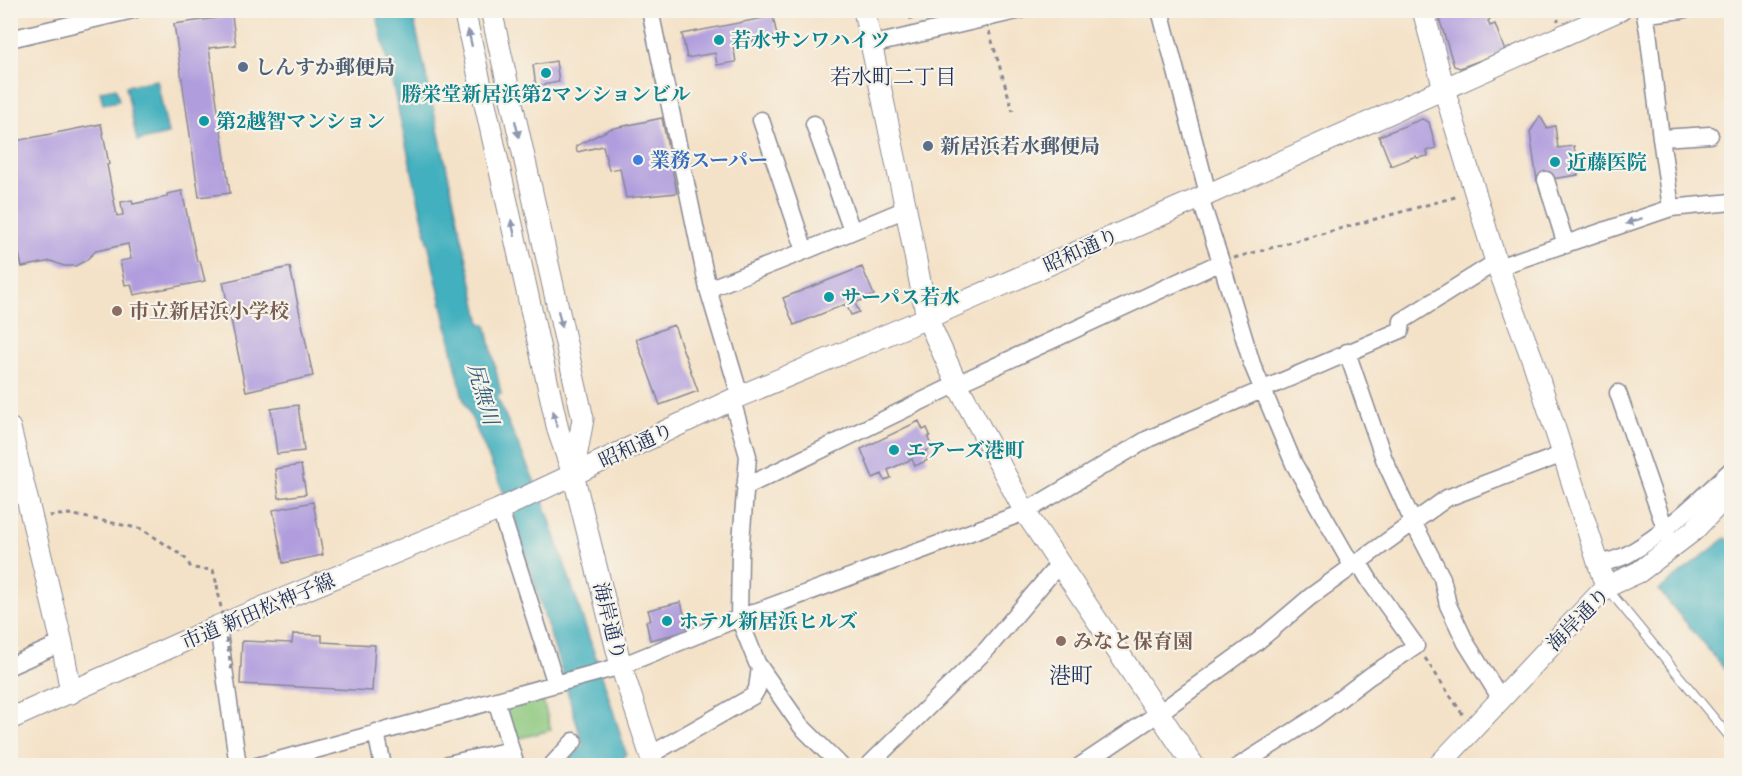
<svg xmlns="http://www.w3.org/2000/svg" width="1742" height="776" font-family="'Gentium Book Plus','Noto Serif JP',serif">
	<rect width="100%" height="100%" fill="#f7f3e8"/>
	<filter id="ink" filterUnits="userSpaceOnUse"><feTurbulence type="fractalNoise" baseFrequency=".0167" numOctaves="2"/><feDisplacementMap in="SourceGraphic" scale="12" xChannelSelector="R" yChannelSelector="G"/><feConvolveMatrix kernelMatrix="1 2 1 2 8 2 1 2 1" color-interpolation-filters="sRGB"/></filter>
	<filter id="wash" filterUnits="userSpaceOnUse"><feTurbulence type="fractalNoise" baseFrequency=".008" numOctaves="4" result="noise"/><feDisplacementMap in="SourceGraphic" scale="24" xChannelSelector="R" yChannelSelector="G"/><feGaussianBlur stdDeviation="1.35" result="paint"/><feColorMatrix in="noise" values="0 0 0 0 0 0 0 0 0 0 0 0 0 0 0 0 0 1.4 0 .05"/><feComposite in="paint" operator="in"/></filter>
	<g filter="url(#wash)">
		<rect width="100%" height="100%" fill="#f4e2c8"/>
		<path fill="#89c67c" stroke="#527a6d" stroke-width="1.5" d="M542,697l9,33 -38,10 -9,-34z"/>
		<path fill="#42b0be" stroke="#2e708e" stroke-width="1.5" d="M376,11h36l69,313h5l15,70 -4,3 47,106 62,185 20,65 -5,12h-58l20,-20 -20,-69 -50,-162 -50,-116z
			M157,80l11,54 -31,7 -11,-55z
			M116,88l3,13 -16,3 -3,-13z
			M1726,538l6,5 -1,134 -72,-87z"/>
		<g id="blocks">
			<path fill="#b09dde" d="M909,10h36v2l-35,7z
				M1454,10h33l3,9 -2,2 2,5 5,-2 10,27 -45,17 -6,-2 -16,-51z
				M232,16l4,29 -27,3 21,145 -31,4 -25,-173z
				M773,16l4,20 -44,9 3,17 -19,3 -2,-12 -28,5 -5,-24z
				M556,61l3,21 -23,4 -3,-21z
				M1540,116l7,12 8,-2 3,22 16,-2 4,29 -41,6 -7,-49z
				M662,118l15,75 -51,5 -6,-30 -11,2 -6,-24 -26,6 -1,-6 34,-17z
				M1422,119l7,3 7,26 -9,3 1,5 -11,2 -1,-2 -25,10 -12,-30z
				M101,124l8,40 -2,1 10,51 6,-1 -2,-13 11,-2 1,4 34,-7v-3l15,-3 15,70h3l5,20 -71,14 -3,-11 -6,1 -5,-24 11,-2 -3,-15 -32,7 -11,10 -10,5h-11l-13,-5 -29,6 -7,-31 -5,1v-95z
				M290,267l23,109 -67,15 -23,-109z
				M862,267l12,28 -19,8 4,9 -8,3 -5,-11 -52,21 -11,-27z
				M674,325l24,66 -38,14 -24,-66z
				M298,405l6,46 -27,3 -6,-45z
				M919,421l4,9 4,-2 3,7 -2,3 4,10 -8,4 4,8 -13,6 -3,-7 -24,11 3,8 -6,3 -3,-7 -9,4 -12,-29z
				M301,465l5,29 -27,4 -4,-29z
				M313,502l10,53 -40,8 -10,-53z
				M681,602l7,29 -38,9 -4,-19 5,-1 -3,-10z
				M293,634l29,1v7l53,3 -3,46 -132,-7 2,-43 50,2z"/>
		</g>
	</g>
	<g filter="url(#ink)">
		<use href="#blocks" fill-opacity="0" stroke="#888893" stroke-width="1.5"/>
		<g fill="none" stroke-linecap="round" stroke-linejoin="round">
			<g stroke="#888893" stroke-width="10">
				<path id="service" d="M1606,587l126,153"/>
			</g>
			<g stroke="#888893" stroke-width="19">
				<path id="minor" d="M650,10l58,279 32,107
					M1160,10l48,184
					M1644,10l4,21 13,107 10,70
					M1646,14l37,-4
					M10,39l123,-29
					M871,45l150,-35
					M761,120l44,131
					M814,124l38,107
					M1661,138l49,-3
					M1546,180l20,65
					M1200,198l21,64 31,102 42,100 59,103
					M1498,267l173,-59 61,-6
					M708,289l97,-38 101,-42
					M1347,352l37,107 29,63 29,56 6,27 18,38 35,56
					M1618,393l50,144
					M732,400l16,56 -8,98 -1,64 18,45 44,63 40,40
					M745,487l212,-103 264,-122
					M498,510l5,9 53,165
					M1599,564c10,-3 22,-5 31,-11 38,-22 70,-54 102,-84
					M218,626l20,140
					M10,666l52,-23
					M496,700l20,66
					M376,732l7,34
					M650,755l103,-59 4,-7 3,-22
					M448,764l63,-14
					M257,766l364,-100 118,-48 286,-106 123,-73 253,-109 1,-9 94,-59
					M551,766l23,-25
					M868,766l119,-117 72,-85
					M1080,766l79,-53 98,-71 53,-45 137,-99 116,-44
					M1239,766l77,-49 54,-41 46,-30 -45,-63 -12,-20"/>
			</g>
			<g stroke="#888893" stroke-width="23">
				<path id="tertiary" d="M464,10l94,420 15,44 48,192 33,100
					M491,10l92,409 -10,55
					M864,10l42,199 21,109 30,66 68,128 169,254
					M1423,10l21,79 52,173 37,99 73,226
					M10,428l52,215 9,50
					M10,719l208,-93 280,-116 242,-114 187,-78 273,-120 420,-188
					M1438,766l168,-179 33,-15 54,-41 39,-41"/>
			</g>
			<path stroke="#888893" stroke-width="3" stroke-dasharray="4.5 4.5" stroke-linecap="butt" d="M1557,10l1,11
				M989,31l24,80
				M1234,258l225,-62
				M49,516l20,-2 73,15 38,25 7,6 4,8 22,2 4,15
				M1425,658l38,57"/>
			<use href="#service" stroke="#fff" stroke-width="8"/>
			<use href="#minor" stroke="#fff" stroke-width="16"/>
			<use href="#tertiary" stroke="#fff" stroke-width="21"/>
			<path stroke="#888893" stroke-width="3" stroke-dasharray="4.5 4.5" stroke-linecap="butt" d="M217,585l15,87"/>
		</g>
		<defs><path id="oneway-solid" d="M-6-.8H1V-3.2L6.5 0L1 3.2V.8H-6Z" transform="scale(1.5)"/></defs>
		<g fill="#8d97ae">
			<use href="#oneway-solid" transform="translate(470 38) rotate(-103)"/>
			<use href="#oneway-solid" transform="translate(517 129) rotate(77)"/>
			<use href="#oneway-solid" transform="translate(1634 221) rotate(161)"/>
			<use href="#oneway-solid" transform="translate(513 228) rotate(-103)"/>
			<use href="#oneway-solid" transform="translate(560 319) rotate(77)"/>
			<use href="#oneway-solid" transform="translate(555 419) rotate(-103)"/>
		</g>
	</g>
	<g fill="#0f9aa8" stroke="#f7f3e8" stroke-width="2">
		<circle cx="719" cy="40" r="6"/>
		<circle cx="546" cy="73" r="6"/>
		<circle cx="204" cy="121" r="6"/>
		<circle cx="1555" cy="162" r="6"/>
		<circle cx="829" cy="297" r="6"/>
		<circle cx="894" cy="450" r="6"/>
		<circle cx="667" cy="621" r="6"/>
	</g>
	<g fill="#5c6f8a" stroke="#f7f3e8" stroke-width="2">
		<circle cx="243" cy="67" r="6"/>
		<circle cx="928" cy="146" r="6"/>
	</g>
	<circle fill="#3f7fe0" stroke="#f7f3e8" stroke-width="2" cx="638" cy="160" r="6"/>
	<g fill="#8d6e63" stroke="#f7f3e8" stroke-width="2">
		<circle cx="117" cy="311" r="6"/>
		<circle cx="1061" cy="641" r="6"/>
	</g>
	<g text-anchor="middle" stroke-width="4.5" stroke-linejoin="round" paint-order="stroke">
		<g font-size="20" font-weight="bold" fill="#0d838f" stroke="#f7f3e8" text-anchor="start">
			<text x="731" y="47">若水サンワハイツ</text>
			<text x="546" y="101" text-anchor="middle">勝栄堂新居浜第2マンションビル</text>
			<text x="216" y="128">第2越智マンション</text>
			<text x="1567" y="169">近藤医院</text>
			<text x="841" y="304">サーパス若水</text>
			<text x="906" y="457">エアーズ港町</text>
			<text x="679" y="628">ホテル新居浜ヒルズ</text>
		</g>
		<g font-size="20" font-weight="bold" fill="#4e5e75" stroke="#f7f3e8" text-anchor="start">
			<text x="255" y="74">しんすか郵便局</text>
			<text x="940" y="153">新居浜若水郵便局</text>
		</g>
		<g font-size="20" font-weight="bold" fill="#366cbe" stroke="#f7f3e8" text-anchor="start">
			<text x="650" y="167">業務スーパー</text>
		</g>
		<g font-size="20" fill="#1b2f5e" stroke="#f7f3e8">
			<text transform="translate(1081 250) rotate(-24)" y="7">昭和通り</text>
			<text transform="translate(636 445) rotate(-25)" y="7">昭和通り</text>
			<text transform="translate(258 611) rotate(-23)" y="7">市道 新田松神子線</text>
			<text transform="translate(1578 619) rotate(-45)" y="7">海岸通り</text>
			<text transform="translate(610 621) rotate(76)" y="7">海岸通り</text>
		</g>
		<g font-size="20" font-weight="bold" fill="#785e54" stroke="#f7f3e8" text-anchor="start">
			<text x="129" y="318">市立新居浜小学校</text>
			<text x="1073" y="648">みなと保育園</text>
		</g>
		<g font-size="21" fill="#1b2f5e" stroke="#f7f3e8">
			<text x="893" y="84">若水町二丁目</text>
		</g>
		<g font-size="21" font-style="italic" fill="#27567b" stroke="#f7f3e8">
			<text transform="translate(483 394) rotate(74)" y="7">尻無川</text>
		</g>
		<g font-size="22" fill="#1b2f5e" stroke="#f7f3e8">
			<text x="1071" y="683">港町</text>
		</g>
	</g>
	<rect width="1742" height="776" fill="none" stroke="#f7f3e8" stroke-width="36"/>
</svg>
